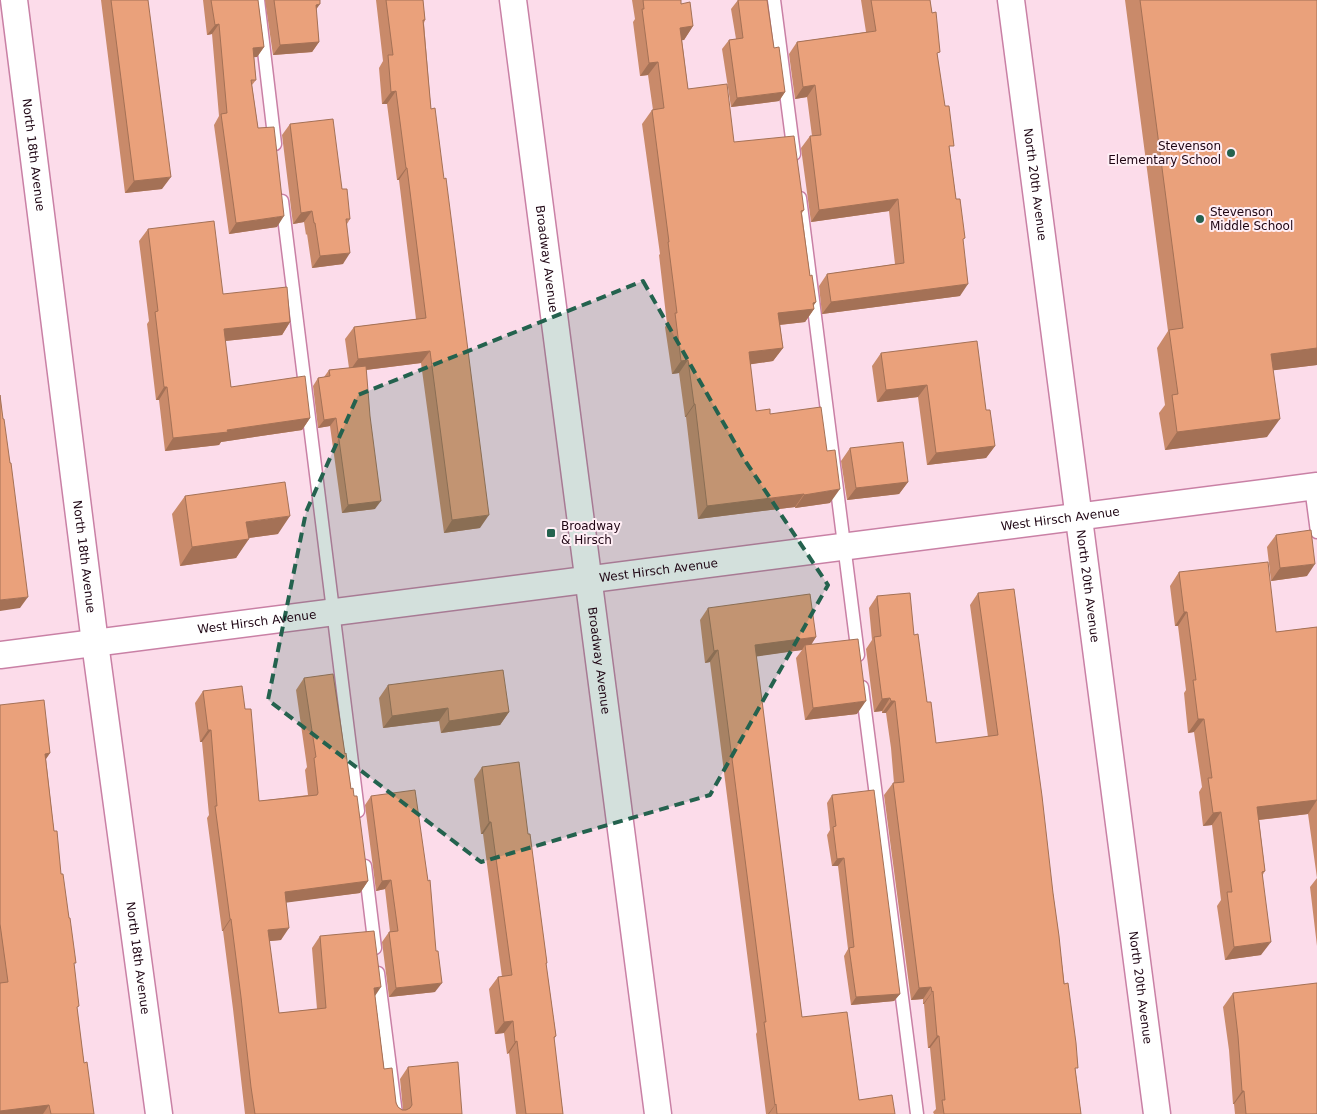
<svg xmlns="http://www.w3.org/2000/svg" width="1317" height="1114" font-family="'DejaVu Sans',sans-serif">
	<rect width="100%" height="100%" fill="#fcdcea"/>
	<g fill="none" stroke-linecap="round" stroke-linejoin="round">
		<g stroke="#c980a5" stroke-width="15">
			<path id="service" d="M258,0l17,144
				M774,0l20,154
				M800,198l58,457
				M282,201l76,610
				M1311,487l6,45
				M862,687l55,427
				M365,866l10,82
				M378,973l18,141"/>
		</g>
		<g stroke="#c980a5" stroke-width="29">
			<g id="minor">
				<path id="s1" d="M14,0l81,643 64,471"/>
				<path id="s2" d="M513,0l145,1114"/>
				<path id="s3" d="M1011,0l146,1114"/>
				<path id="s4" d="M0,655l1317,-169"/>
			</g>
		</g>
		<use href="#service" stroke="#fff" stroke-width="12"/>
		<use href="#minor" stroke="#fff" stroke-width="26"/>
	</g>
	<path fill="#c98a6a" d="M101,0h47l14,189 -37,4z
		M203,0h55l6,47 -7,10h-3l2,23 -4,5 6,43 19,99 -48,7 -15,-109 5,-9 -7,-82 -5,1z
		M265,0h55l-4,10 3,32 -7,10 -39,3z
		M376,0h47l2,20 -1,3 7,86 49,419 -36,5 -23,-170 -55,7 9,139 -33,4 -12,-87 -12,2 -5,-42 5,-8 6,-1 5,-7 20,-2 -4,-29 9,-12 62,-8 -17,-139h-2l-10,-76h-5l-3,-36 4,-7z
		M632,0h49v4l12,22 -9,14h-2l6,49 46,53 70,68 -2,3 8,63 6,26 -3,4 1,3 -9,13 -25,3 3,23 -10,13 -23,3 6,47 14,3 60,89 -35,5v-1l-97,12 -12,-102h-1l-6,-44 -7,1 -7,-47 2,-3 -8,-69 1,-1 -18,-130 10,-14h1l-5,-35 -8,1 -7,-54 2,-3z
		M738,0l36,48 11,44 -6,9 -48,6 -9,-58 7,-9 7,-1 -5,-30z
		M861,0h69l26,199 7,42 -3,55 -138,18 -3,-28 8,-12 68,-10 -6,-53 -78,11 -10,-74 9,-12h2l-5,-39 -12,2 -6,-45 8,-12 69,-10z
		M1125,0h192v365l-44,5 -6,67 -102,13 -6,-37 6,-8 -8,-57 11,-17z
		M290,124l52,65 8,30 -3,5 -4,40 -31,4 -5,-34 -1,1 -2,-13 -11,2 -11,-89z
		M148,229l75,65 67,28 -8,13 -57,6 6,46 79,31 -8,12 -81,12 -2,3 -54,6 -6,-51h-3l-9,-76 2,-3 -10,-80z
		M881,353l105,57 9,36 -9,12 -59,7 -9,-68 -41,5 -5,-36z
		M850,448l58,34 -9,12 -52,6 -6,-39z
		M185,496l93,38 -30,4 -12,20 -56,8 -8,-52z
		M1276,535l31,41 -36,5 -4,-34z
		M1179,572l97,60 41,-5v319l-7,-59 7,-9 -9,-64 -49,6 6,51 -3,5 -1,79 -36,5 -8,-54 4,-6 -9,-75 -9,1 -4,-34 3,-5 -8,-55 -6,1 -4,-40 2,-3 -8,-64h-3l-5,-40z
		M978,593l75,300 28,221h-147l-1,-2 3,-3 -6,-61h-2l-4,-44h-1v-5l-12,1 -27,-205 9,-12h1l-3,-35 -5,-35h-4v-2l-8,1 -8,-63 6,-9 -3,-32 8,-12 37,39 13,67 9,41 52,-6 -18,-132z
		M708,608l108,29 -5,7 46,70 -52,6 -9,-62 6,-8 -46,6 46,361 57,83 36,14h-129l-10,-80 1,-2 -47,-370 -5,1 -5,-43z
		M304,678l41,76 23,127 -8,12 -74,9 -5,38 -12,1 10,72 38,-4 -5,-61 8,-12 55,60 9,73 14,38 5,3 -3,-31 8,-12 54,47h-217l-12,-105 -10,-78h-1l-15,-113 2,-3 -7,-73h-2l-5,-39 8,-12 42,18 14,92 49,-6 -3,-25 2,-3 -11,-77z
		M388,685l121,27 -9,13 -59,8 -2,-12 -56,7 -4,-30z
		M0,705l50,48 -4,6 8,72 20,134 3,44 7,54 10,51h-94z
		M482,767l46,67 19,129 -1,1 10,72 -2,3 9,75h-47l-7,-61 -2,1 -3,-21 -9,1 -6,-45 9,-12h4l-19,-143h-2l-7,-55z
		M832,795l68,199 -6,7 -43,4 -7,-49 4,-7 -10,-83h-6l-5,-31 3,-5 -3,-27z
		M371,796l64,196 -46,5 -7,-55 7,-10h1l-5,-43 -9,2 -11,-86z
		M1233,993l84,121h-82l-1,-10h-1l-4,-54 -6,-43z"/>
	<path fill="#a47156" d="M320,4l-7,10 3,-9z
		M219,24l-7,10 -5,1 8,-10z
		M693,26l-9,14 -13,2 9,-14z
		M319,42l-7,10 -39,3 7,-10z
		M264,47l-7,10 -11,1 7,-10z
		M658,62l-10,13 -8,1 9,-13z
		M815,85l-8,12 -12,2 8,-12z
		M396,91l-9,13h-5l9,-12z
		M785,92l-6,9 -48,6 6,-9z
		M406,168h1l-8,12h-2z
		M171,177l-9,12 -37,4 9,-12z
		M898,199l-9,12 -78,11 8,-12z
		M312,211l-8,11 -11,2 8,-11z
		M284,216l-7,11 -48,7 7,-11z
		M350,253l-7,11 -31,4 8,-12z
		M968,284l-8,12 -138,18 9,-12z
		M816,302l-5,7h3l-9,13 -36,4 9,-13z
		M290,322l-8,13 -67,7 9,-13z
		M783,348l-10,13 -33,5 9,-14z
		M1317,348v17l-58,7 12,-18z
		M430,351l-9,12 -72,9 9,-13z
		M688,360l-9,13 -7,1 9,-13z
		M927,385l-9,12 -41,5 9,-12z
		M164,387h3l-8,13h-3z
		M694,404h1l-9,13h-1z
		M310,418l-8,12 -81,12 -2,3 -54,6 8,-13z
		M336,418l-6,8 -12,2 6,-8z
		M1280,419l-13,18 -102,13 12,-18z
		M995,446l-9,12 -59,7 9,-12z
		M908,482l-9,12 -52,6 9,-12z
		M840,489l-10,14 -35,5 9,-13z
		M804,494l-9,13 -97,12 9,-13z
		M381,501l-6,8 -33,4 6,-8z
		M489,515l-9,13 -36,5 8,-13z
		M290,516l-12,18 -44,6 12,-18z
		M249,539l-13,19 -56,8 12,-19z
		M1315,564l-8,12 -36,5 9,-13z
		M28,597l-8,11 -20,3v-11z
		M1184,612h3l-9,14h-3z
		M816,637l-8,13 -3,-5 -3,5 -56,8 9,-13z
		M718,650l-8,12 -5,1 9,-12z
		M890,698l-8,13 -8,1 8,-13z
		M866,701l-9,13 -52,6 8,-12z
		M891,701h4l-9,12h-4z
		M448,708l-9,13 -56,7 9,-12z
		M509,712l-9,13 -59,8 8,-12z
		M1198,719h6l-10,13 -6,1z
		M208,730h3l-9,12h-2z
		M50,753l-9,13 4,-12z
		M1317,800l-9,14 -60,7 9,-14z
		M1221,812l-9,13 -9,1 10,-13z
		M489,822h2l-8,12h-2z
		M844,858l-6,8h-6l5,-7z
		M391,880l-6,9 -9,2 6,-10z
		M368,881l-8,12 -84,11 9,-12z
		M230,919h1l-8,12h-1z
		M289,928l-8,12 -21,2 8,-12z
		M1271,942l-10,13 -36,5 9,-13z
		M442,983l-7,9 -46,5 7,-9z
		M381,987l-8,12 1,-11z
		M931,987l-8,12 -12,1 8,-12z
		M933,991l-9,13h-1l9,-12z
		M900,994l-6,7 -43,4 5,-8z
		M513,1021l-9,12 -9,1 9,-12z
		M937,1036h2l-9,12h-2z
		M517,1041l-8,12 -2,1 8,-12z
		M1242,1091h2l-10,13h-1z
		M776,1104l-7,10h-1l7,-9z
		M49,1105l-6,9h-43v-3z"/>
	<path fill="#eaa17b" stroke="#a47156" d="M111,0h37l23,177 -37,4z
		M211,0h47l6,47 -11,1 3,32h-5l7,48 16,-1 10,89 -48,7 -15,-109 6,-1 -8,-89 -4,1z
		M274,0h46v4l-4,1 3,37 -39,3z
		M386,0h37l2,20h-2l8,89 4,-1 9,71 2,-1 43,337 -37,5 -22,-169 -72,8 -4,-32 72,-9 -19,-150h-1l-10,-77 -5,1 -3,-37h5z
		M643,0h38v4l9,-2 3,24 -13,2 8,61 39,-5 7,58 60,-6 10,74 -3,1 9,65 2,-1 4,27 -3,1 1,6 -36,4 5,35 -34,4 7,59 14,-2v5l51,-7 6,44 8,-1 5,39 -36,6v-1l-97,12 -12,-102h-1l-6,-44 -7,1 -6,-48h2l-9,-71h1l-17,-132 12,-2 -6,-46 -9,1 -7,-54h2z
		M738,0h29l7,48 5,-1 6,45 -48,6 -8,-58 14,-2z
		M871,0h59l2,13 4,-1 4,40 -3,1 8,53h4l5,40h-5l7,53h4l5,39 -2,1 5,45 -137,18 -4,-28 77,-11 -6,-64 -79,11 -9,-74 11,-1 -6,-50 -12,2 -6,-45 79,-11z
		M1140,0h177v348l-46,6 9,65 -103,13 -5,-37 6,-1 -9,-64 14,-2z
		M333,119l9,70h5l3,30h-4l4,34 -30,3 -5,-33h-1l-2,-12 -11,2 -11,-89z
		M214,221l9,73 64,-7 3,35 -66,7 7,58 74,-11 5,42 -83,12 1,2 -55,6 -6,-51h-3l-9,-75 3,-1 -10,-82z
		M977,341l9,69h4l5,36 -59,7 -9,-68 -41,5 -5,-37z
		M366,366l4,50 11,85 -33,4 -12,-87 -12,2 -6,-42 12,-2 -1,-6z
		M0,395l3,24h1l6,44h1l17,134 -28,3z
		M903,442l5,40 -52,6 -6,-40z
		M285,482l5,34 -44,6 3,17 -57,8 -7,-51z
		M1311,530l4,34 -35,4 -4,-33z
		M1268,562l8,70 41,-5v173l-60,7 8,64 -3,1 9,70 -37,5 -7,-55h5l-11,-80 -8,1 -5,-35h4l-8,-59h-6l-5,-39h3l-9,-68h-3l-5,-40z
		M1014,589l28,207 11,97 6,43 5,48 4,-1 8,60 2,25h-3l6,46h-137l-2,-14h3l-6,-64h-2l-4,-45 -1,1 -1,-5 -12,1 -26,-205 11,-1 -5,-46 -4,-35h-4l-1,-3 -8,1 -8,-62 7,-1 -4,-40 33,-3 4,42 4,-1 9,68h4l5,41 62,-8 -20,-142z
		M810,594l6,43 -61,8 47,372 45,-5 12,88 33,-5 3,19h-118l-1,-10 -1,1 -11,-83h2l-48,-372 -4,1 -6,-43z
		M858,639l8,62 -53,7 -8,-63z
		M503,670l6,42 -60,9 -1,-13 -56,8 -4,-31z
		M333,674l12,80 1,-1 5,36 2,-1 1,8h3l11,85 -83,11 4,36 -21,2 11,83 47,-5 -6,-72 54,-5 7,56 -7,1 10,81 8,-1 4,35 2,4 4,3h4l4,-2 2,-3 -4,-38 50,-5 4,52h-207l-4,-27 -10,-90 -10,-78h-1l-15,-113h2l-6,-76h-3l-5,-39 39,-5 3,23h6l8,92 58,-6 1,-2 -4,-35 2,-1 -12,-79z
		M44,700l6,53 -5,1 9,77h3l4,43h2l6,44h1l6,45h-2l5,43 -2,1 7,56 3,-1 7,52h-43l-2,-9 -49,6v-128l8,-1 -8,-58v-219z
		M519,762l9,72h2l17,129h-1l10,73 -2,1 9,77h-37l-9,-73 -2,1 -2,-21 -9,1 -6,-45 14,-2 -21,-153h-2l-7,-55z
		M415,790l13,91 2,-1 6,71h2l4,32 -46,5 -7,-56 9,-1 -7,-51 -9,1 -11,-85z
		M874,790l26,204 -44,3 -7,-49 5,-1 -10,-89 -7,1 -4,-32 3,-1 -4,-31z
		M1317,983v131h-71l-2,-23h-2l-4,-55 -5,-43z"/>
	<path fill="#24624e" fill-opacity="0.2" stroke="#24624e" stroke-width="4" stroke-dasharray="10 6" stroke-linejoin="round" d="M643,281l101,178 84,126 -118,210 -229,67 -213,-162 38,-188 52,-117z"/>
	<g fill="#24624e" stroke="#ffeef5" stroke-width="2">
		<circle cx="1231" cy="153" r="5"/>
		<circle cx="1200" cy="219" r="5"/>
		<rect x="546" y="528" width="10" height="10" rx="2.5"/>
	</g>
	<g text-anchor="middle" stroke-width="4" stroke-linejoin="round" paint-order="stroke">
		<g font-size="12" fill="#1e0513" stroke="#ffeef5" text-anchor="start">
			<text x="1221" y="150" text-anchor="end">Stevenson<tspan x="1221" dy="14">Elementary School</tspan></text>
			<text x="1210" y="216">Stevenson<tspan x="1210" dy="14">Middle School</tspan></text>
			<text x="561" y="530">Broadway<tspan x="561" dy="14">&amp; Hirsch</tspan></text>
		</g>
		<g font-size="12" fill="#1e0513" stroke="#ffeef5">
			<text dy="4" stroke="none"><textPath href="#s1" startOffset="156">North 18th Avenue</textPath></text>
			<text dy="4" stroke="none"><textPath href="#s3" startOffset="186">North 20th Avenue</textPath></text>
			<text dy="4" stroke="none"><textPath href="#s2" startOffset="261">Broadway Avenue</textPath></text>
			<text dy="4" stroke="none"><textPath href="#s4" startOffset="1069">West Hirsch Avenue</textPath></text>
			<text dy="4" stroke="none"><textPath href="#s1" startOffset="561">North 18th Avenue</textPath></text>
			<text dy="4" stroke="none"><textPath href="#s4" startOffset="664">West Hirsch Avenue</textPath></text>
			<text dy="4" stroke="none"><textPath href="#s3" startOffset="591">North 20th Avenue</textPath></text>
			<text dy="4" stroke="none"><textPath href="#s4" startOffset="259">West Hirsch Avenue</textPath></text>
			<text dy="4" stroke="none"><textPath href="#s2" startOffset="666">Broadway Avenue</textPath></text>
			<text dy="4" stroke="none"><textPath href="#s1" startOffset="966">North 18th Avenue</textPath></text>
			<text dy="4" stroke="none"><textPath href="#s3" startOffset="996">North 20th Avenue</textPath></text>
		</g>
	</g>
</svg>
